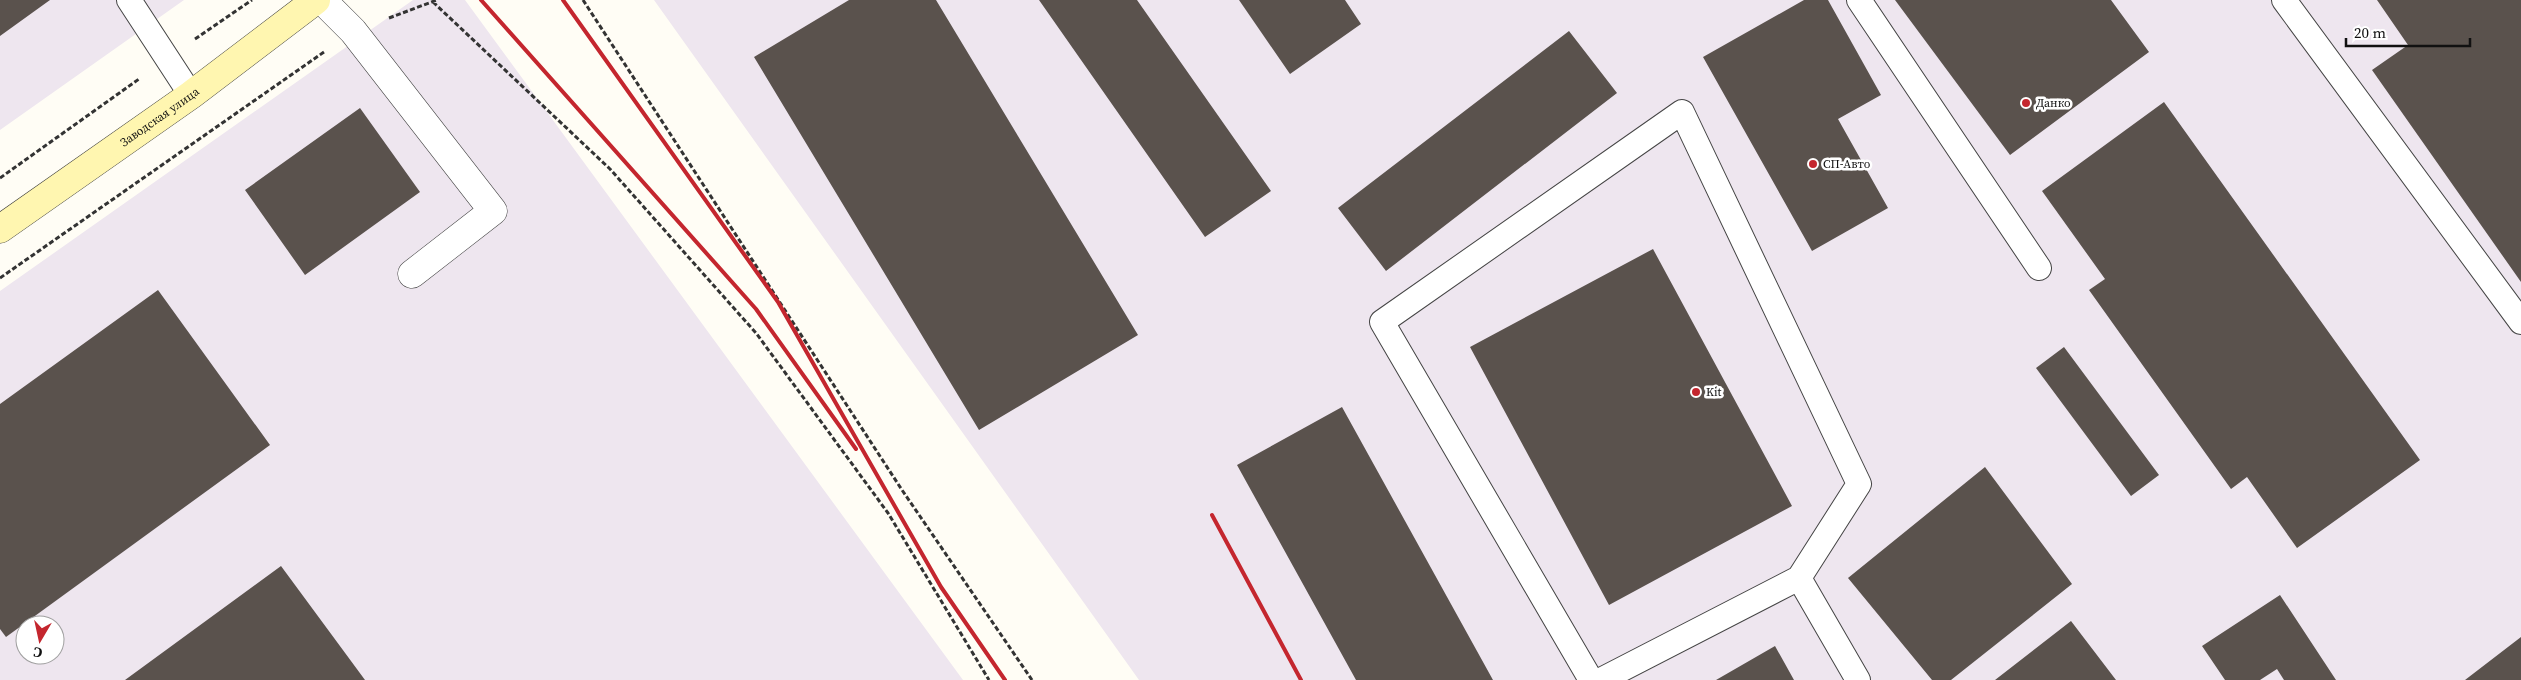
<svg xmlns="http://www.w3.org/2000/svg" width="2521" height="680" font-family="'Source Serif 4',serif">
	<rect width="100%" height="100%" fill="#fffdf5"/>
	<path fill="#eee6ef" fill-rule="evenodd" d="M0,0h184l-184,130z
		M413,0h52l498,680h-963v-389zM25,625h30v30h-30z
		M654,0h1867v680h-1382z"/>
	<path fill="#5a524d" d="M0,0h50l-50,36z
		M849,0h87l202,335 -159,95 -225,-373z
		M1039,0h98l134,191 -66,46z
		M1239,0h106l16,24 -71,50z
		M1804,0h24l53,95 -43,24 50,89 -76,43 -109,-194z
		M1895,0h216l38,52 -139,103z
		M2377,0h144v282l-149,-212 36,-25z
		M1569,31l48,62 -231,178 -48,-63z
		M2164,102l256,358 -123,88 -50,-71 -16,12 -142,-199 16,-11 -63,-88z
		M360,108l60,84 -115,83 -60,-85z
		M1653,249l139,257 -183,99 -139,-258z
		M158,290l112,155 -264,192 -6,-8v-225z
		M2064,347l95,128 -28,21 -95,-128z
		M1342,407l151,273h-137l-119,-215z
		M1985,467l87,117 -121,96h-19l-84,-102z
		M281,566l84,114h-240z
		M2280,595l56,85h-52l-7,-11 -17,11h-35l-23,-34z
		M2071,621l45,59h-121z
		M2521,637v43h-56z
		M1775,646l19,34h-78z"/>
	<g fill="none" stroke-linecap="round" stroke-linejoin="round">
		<g stroke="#444" stroke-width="26">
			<path id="service" d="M129,0l62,95
				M1859,0l180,268
				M2284,0l237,322
				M1591,680l-209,-358 300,-210 177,372 -60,94
				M1601,680l198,-102 59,102"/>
		</g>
		<g stroke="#444" stroke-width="29">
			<path id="minor" d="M322,0l31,31 140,180 -81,63"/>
		</g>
		<g stroke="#333" stroke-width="29">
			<g id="secondary">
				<path id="s1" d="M0,229l191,-134 125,-95"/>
			</g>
		</g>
		<path stroke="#333" stroke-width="3" stroke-dasharray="5 2.5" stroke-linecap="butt" d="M583,0l319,490 130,190
			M433,2l177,167 146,164 132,180 101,167
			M389,18l48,-18
			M195,39l57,-39
			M0,178l139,-99
			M0,278l324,-226"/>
		<use href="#service" stroke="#fff" stroke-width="24"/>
		<use href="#minor" stroke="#fff" stroke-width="28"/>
		<use href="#secondary" stroke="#fff6b0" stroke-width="28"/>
		<path stroke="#c4262e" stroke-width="4" d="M481,0l275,309 100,140
			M563,0l215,302 163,285 64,93
			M1212,515l89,165"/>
	</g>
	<g fill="#c4262e" stroke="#fff" stroke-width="2">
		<circle cx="2026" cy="103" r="5"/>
		<circle cx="1813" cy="164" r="5"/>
		<circle cx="1696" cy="392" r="5"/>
	</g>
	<g text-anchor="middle" stroke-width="5" stroke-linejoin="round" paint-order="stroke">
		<g font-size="12" fill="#111" stroke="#fff" text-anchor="start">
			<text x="2036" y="107">Данко</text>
			<text x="1823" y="168">СП-Авто</text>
			<text x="1706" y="396">Kit</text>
		</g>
		<g font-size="12" fill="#111" stroke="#fff">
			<text dy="4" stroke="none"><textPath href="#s1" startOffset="195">Заводская улица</textPath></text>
		</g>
	</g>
	<g transform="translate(40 640) rotate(189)"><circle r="24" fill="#ffffff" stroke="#a0a0a0"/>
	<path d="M0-4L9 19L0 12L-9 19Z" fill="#c4262e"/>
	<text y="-8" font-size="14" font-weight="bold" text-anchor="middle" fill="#111111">С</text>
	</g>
	<path d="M2346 38v8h124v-8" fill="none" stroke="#111111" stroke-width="2.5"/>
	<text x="2354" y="38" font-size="15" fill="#111111" stroke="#ffffff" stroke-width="4" paint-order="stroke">20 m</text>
</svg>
